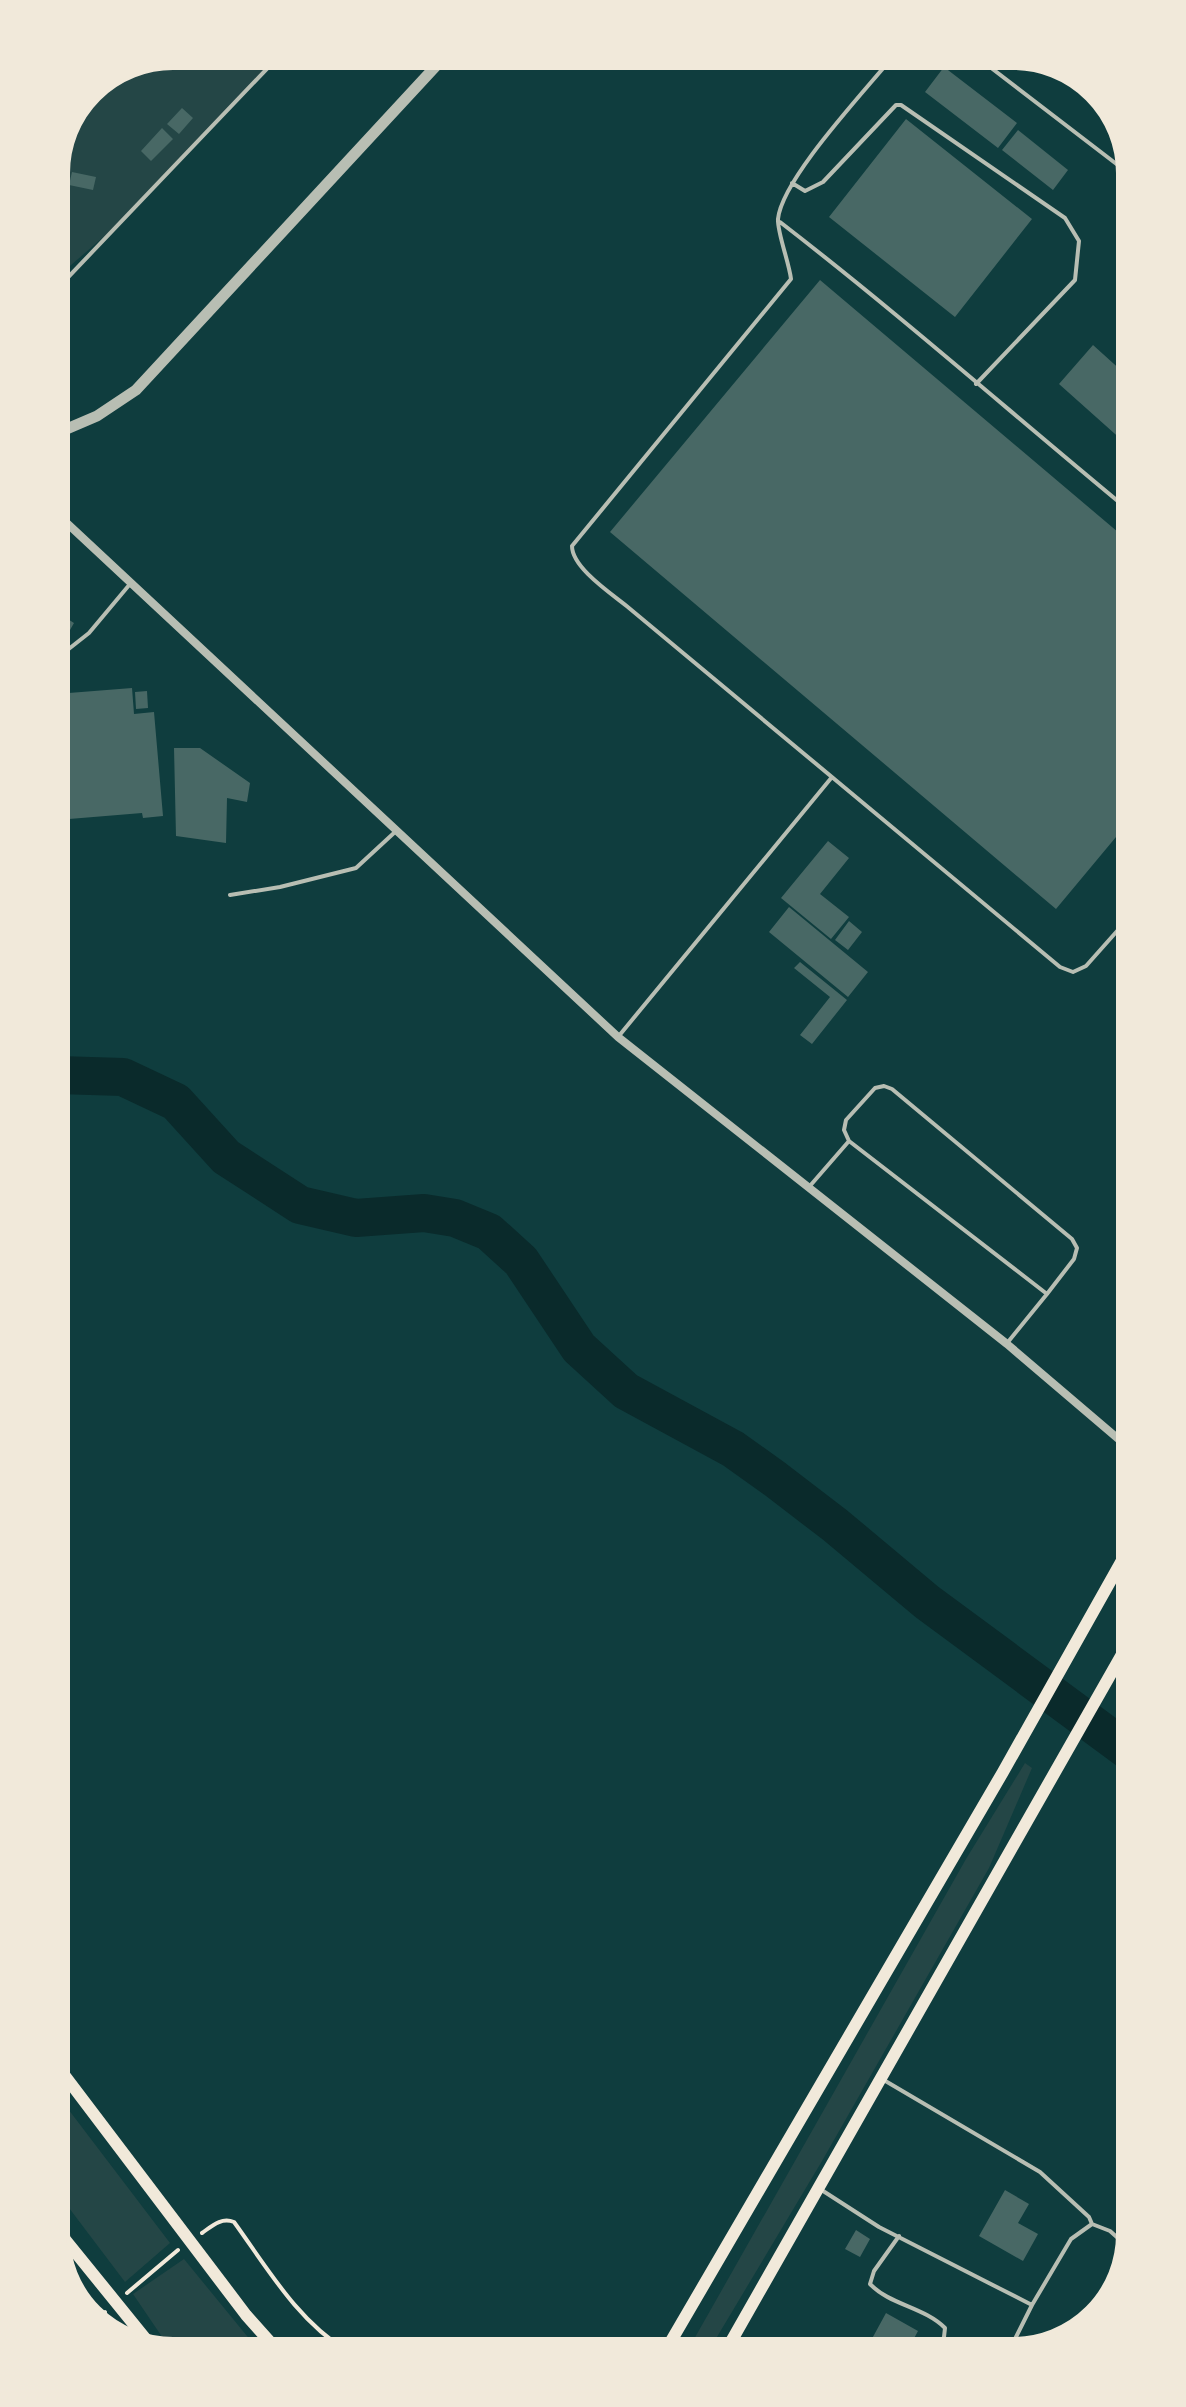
<svg xmlns="http://www.w3.org/2000/svg" width="1186" height="2407" font-family="'Varela Round',sans-serif">
	<rect width="100%" height="100%" fill="#0f3d3e"/>
	<path fill="#244646" d="M173,54h108l-150,159 -76,66 -1,-113 35,-77z
		M1025,1763l7,5 -43,100 -167,293 -111,186 -22,1 277,-489z
		M62,2101l108,142 -45,39 -62,-82z
		M184,2259l76,93 -87,1 -40,-59z"/>
	<g fill="none" stroke-linecap="round" stroke-linejoin="round">
		<path stroke="#0a2a2b" stroke-width="38" d="M58,1075l65,2 53,25 50,55 74,48 56,13 68,-5 31,5 34,14 32,29 58,87 47,43 107,58 42,30 60,46 92,77 203,150"/>
	</g>
	<path fill="#486865" d="M944,67l73,56 -19,25 -73,-56z
		M182,108l11,10 -14,16 -12,-10z
		M906,119l126,100 -77,98 -126,-100z
		M162,128l11,11 -22,22 -10,-10z
		M1018,130l50,40 -15,20 -51,-40z
		M72,172l24,5 -3,13 -24,-5z
		M820,280l305,258 1,287 -70,84 -446,-377z
		M1093,345l31,28v69l-65,-58z
		M63,616l11,7 -8,14 -10,-5z
		M132,688l2,26 20,-2 9,104 -20,2 -1,-5 -85,7 -1,-126z
		M147,691l1,17 -12,1 -1,-17z
		M174,748h26l50,35 -3,19 -20,-4 -1,45 -50,-7z
		M828,841l21,17 -29,36 29,23 -18,22 -50,-41z
		M789,907l79,65 -20,25 -79,-65z
		M849,921l13,11 -14,18 -13,-10z
		M800,962l47,38 -35,44 -12,-9 30,-38 -36,-29z
		M1005,2190l24,14 -11,19 20,11 -15,27 -44,-25z
		M856,2230l14,9 -10,18 -15,-8z
		M886,2313l32,18 -8,15h-42z"/>
	<g fill="none" stroke-linecap="round" stroke-linejoin="round">
		<path stroke="#f1e9da" stroke-width="4" d="M202,2233c10,-7 19,-16 32,-11 34,47 63,98 113,129
			M127,2293l51,-43
			M96,2320l9,-8
			M616,2348l10,-3 7,3"/>
		<path stroke="#b8beb3" stroke-width="4" d="M895,54c-28,35 -113,124 -117,165 -1,13 11,43 13,60l-219,267c0,22 40,48 57,62l431,359 13,5 13,-6 40,-45
			M973,54l150,115
			M792,183l13,8 18,-9 73,-77h5l164,113 14,23 -4,39 -99,104
			M780,222c118,91 230,190 345,285
			M55,291l226,-237
			M56,659l33,-26 41,-49
			M230,895l50,-8 76,-19 39,-36
			M618,1037l214,-260
			M849,1141l-5,-11 2,-10 29,-32 9,-2 8,3 180,150 5,9 -3,11 -27,35
			M809,1187l40,-46 198,153 -39,48
			M882,2079l158,93 49,45 3,7
			M820,2189l59,38 153,78
			M899,2236l-25,35 -4,13c20,21 54,23 75,44l-1,9 -5,8
			M1012,2345l20,-40 39,-66 21,-15 18,7 18,16"/>
		<path stroke="#b8beb3" stroke-width="8" d="M56,513l562,524 389,307 122,104"/>
		<path stroke="#b8beb3" stroke-width="11" d="M583,54c25,10 58,11 82,0
			M55,434l42,-18 39,-26 311,-336"/>
		<path stroke="#f1e9da" stroke-width="12" d="M62,2072l184,243 33,37
			M63,2237l90,111
			M728,2347l401,-705
			M667,2348l336,-576 126,-224"/>
	</g>
	<path d="M0 0H1186V2407H0ZM173 68H1013A105 105 0 0 1 1118 173V2234A105 105 0 0 1 1013 2339H173A105 105 0 0 1 68 2234V173A105 105 0 0 1 173 68Z" fill="#f1e9da" fill-rule="evenodd"/>
	<path fill="none" stroke="#f1e9da" stroke-width="4" d="M173 68H1013A105 105 0 0 1 1118 173V2234A105 105 0 0 1 1013 2339H173A105 105 0 0 1 68 2234V173A105 105 0 0 1 173 68Z"/>
</svg>
